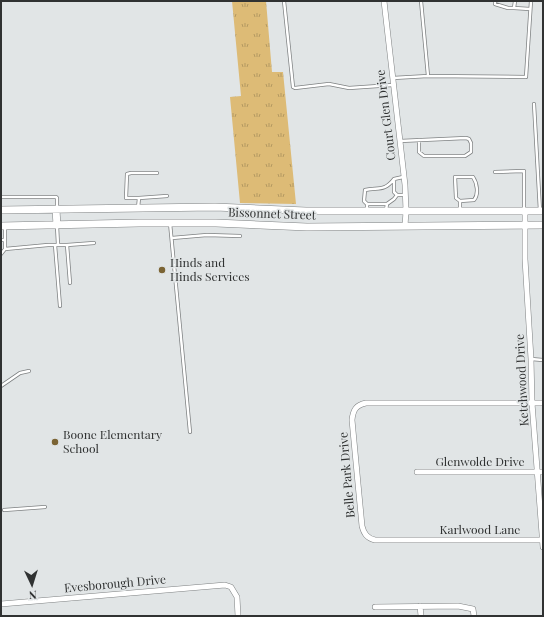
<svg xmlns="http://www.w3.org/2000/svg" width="544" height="617" font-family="'Playfair Display',serif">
	<defs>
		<pattern id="grass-tufts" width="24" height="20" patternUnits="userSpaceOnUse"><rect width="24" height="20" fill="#ddbb76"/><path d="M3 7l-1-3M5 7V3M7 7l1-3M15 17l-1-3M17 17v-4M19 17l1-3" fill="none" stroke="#b49961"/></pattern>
	</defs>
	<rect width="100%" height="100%" fill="#e1e5e6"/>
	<path fill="url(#grass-tufts)" d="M232,1h34l6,71h11l13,132 -56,-1 -10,-106 11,-1z"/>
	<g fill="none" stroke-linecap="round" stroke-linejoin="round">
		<g stroke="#7e8182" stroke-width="4">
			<path id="service" d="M284,1l9,86 2,1 34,-4 20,4 44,-3
				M421,1l7,75
				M495,1v3l13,4h6l1,-7
				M514,8l16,1
				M393,78l35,-2 98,1 5,-76
				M534,104l6,107
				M400,141l66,-3 3,1 2,4v9l-6,4h-41l-5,-4v-12
				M495,172l29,-1v38
				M394,179v13l3,3
				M1,197h55l1,1v9
				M139,198l28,-2
				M367,204l-3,-3 1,-11c13,-3 19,2 29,-11l9,-2
				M138,208l1,-10h-13l1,-24 4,-1h26
				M460,209v-8l-4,-3 -1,-21h18c4,6 6,17 1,23l-14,1
				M367,210v-6h20
				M386,210l1,-6 7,-5 3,-4h8
				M170,223l20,209
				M57,226l1,19
				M172,238l35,-3 33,1
				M1,240h4
				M55,245l5,61
				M67,245l3,38
				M5,249l43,-4h19l27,-2
				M1,254l4,-5v-22
				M531,359l12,1
				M1,386l19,-13 9,-2
				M4,510l41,-3"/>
		</g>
		<g stroke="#7e8182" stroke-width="6">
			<path id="minor" d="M384,1l21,184 1,26 -1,15
				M525,212v47l6,100 1,44 11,144
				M417,472h126
				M542,540h-167c-8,-2 -11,-6 -13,-14l-10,-106c1,-10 4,-15 14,-17h177
				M1,604l224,-19 6,2 6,10 1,19
				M420,606l1,10
				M375,607l83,-1 15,3 1,7"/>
		</g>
		<g stroke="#7e8182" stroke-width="8">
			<path id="secondary" d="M1,210l214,-3 91,4h237
				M56,210l1,15
				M1,226l138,-3h77l91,4 236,-2"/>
		</g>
		<use href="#service" stroke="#fff" stroke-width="2.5"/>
		<use href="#minor" stroke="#fff" stroke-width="5"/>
		<use href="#secondary" stroke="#fff" stroke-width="7"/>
	</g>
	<g fill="#7b6434" stroke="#e1e5e6" stroke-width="1.5">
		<circle cx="162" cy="270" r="4"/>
		<circle cx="55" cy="442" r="4"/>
	</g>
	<g text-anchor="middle" stroke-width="3" stroke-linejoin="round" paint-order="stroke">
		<g font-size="12" fill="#303232" stroke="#e1e5e6">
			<text transform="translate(386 115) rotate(-97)" y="4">Court Glen Drive</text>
			<text transform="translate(272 214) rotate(2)" y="4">Bissonnet Street</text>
			<text transform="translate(522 380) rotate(-93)" y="4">Ketchwood Drive</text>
			<text x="480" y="466">Glenwolde Drive</text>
			<text transform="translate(347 475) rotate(-95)" y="4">Belle Park Drive</text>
			<text x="480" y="534">Karlwood Lane</text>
			<text transform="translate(115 584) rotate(-5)" y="4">Evesborough Drive</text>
		</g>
		<g font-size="12" fill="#303232" stroke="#e1e5e6" text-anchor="start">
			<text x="170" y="267">Hinds and<tspan x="170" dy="14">Hinds Services</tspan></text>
			<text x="63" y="439">Boone Elementary<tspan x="63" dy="14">School</tspan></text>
		</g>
	</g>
	<rect width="544" height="617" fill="none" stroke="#303232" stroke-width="4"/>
	<g transform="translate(32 585) rotate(176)" stroke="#e1e5e6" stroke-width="3" paint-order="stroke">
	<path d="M0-3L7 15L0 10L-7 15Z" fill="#303232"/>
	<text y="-6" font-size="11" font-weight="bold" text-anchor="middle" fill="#303232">N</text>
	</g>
</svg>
